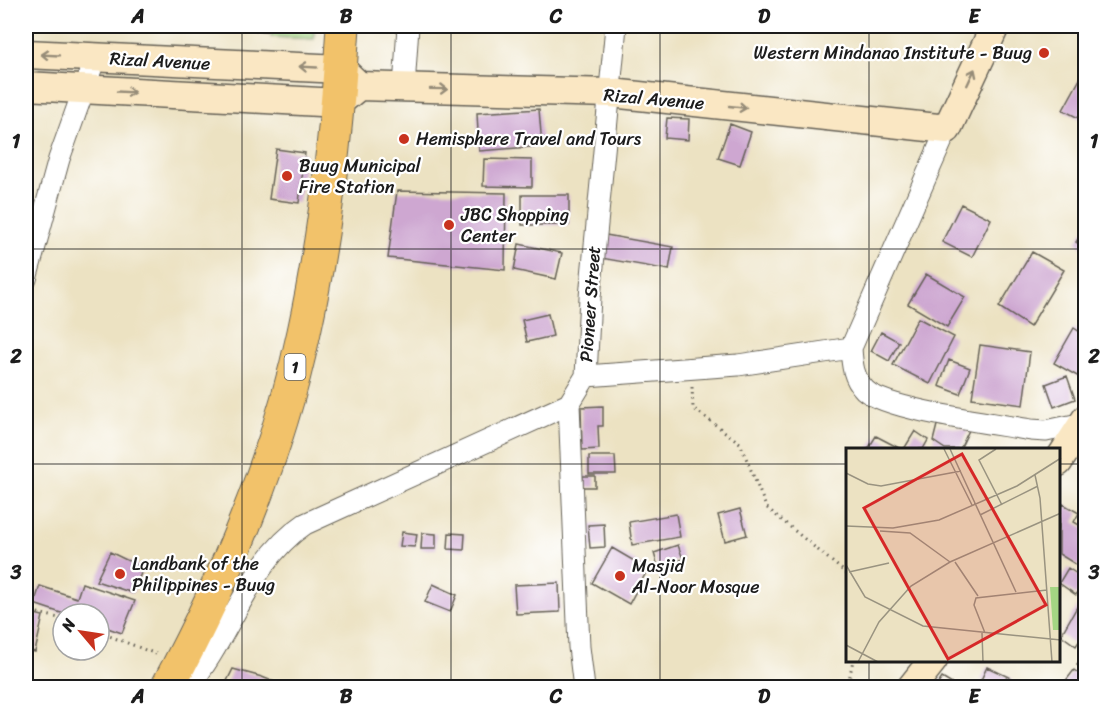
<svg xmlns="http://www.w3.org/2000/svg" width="1111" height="713" font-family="Sriracha,sans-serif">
	<rect width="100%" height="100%" fill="#fff"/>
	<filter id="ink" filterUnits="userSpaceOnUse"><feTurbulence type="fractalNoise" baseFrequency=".0167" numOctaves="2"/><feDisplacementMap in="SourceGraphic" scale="12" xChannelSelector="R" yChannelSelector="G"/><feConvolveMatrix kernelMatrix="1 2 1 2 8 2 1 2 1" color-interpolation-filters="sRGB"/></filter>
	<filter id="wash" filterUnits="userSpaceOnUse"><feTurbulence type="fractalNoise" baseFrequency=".008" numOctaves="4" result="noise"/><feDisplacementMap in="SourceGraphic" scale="24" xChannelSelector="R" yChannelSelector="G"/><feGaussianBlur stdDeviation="1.35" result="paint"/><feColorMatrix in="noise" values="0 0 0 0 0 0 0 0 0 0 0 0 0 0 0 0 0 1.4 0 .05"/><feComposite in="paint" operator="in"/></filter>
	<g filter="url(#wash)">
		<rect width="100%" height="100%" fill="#ece2c2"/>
		<path fill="#a4d583" stroke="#607850" stroke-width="1.5" d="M272,26h42v13l-43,-2z"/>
		<g id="blocks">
			<path fill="#cea7d1" d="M232,26h34v5l-34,-2z
				M1086,68v54l-23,-12z
				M539,109l3,37 -63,5 -2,-38z
				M667,118l22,1 -1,21 -23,-2z
				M730,124l21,8 -11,33 -22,-7z
				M276,149l29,4 -6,50 -30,-4z
				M484,159l48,1v27l-49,-1z
				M397,191l109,2 -1,77 -117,-12z
				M522,195h47v30h-47z
				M961,204l30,15 -19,38 -30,-15z
				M1086,227v22l-10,-7z
				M606,235l67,12 -4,23 -68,-12z
				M519,244l43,9 -6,26 -42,-9z
				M1032,252l32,18 -34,57 -31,-20z
				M926,274l39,23 -18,30 -39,-23z
				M548,314l5,22 -26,6 -5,-22z
				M918,318l36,19 -24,47 -37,-19z
				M1074,328l12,8v30l-7,11 -25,-14z
				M881,332l18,10 -10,19 -18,-10z
				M980,345l50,7 -7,53 -51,-7z
				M949,360l21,8 -10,26 -21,-8z
				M1067,376l8,23 -21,8 -8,-23z
				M603,406v20h-5l1,23 -17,1 -1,-43z
				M937,425l32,5 -9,19h-15l-12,-8z
				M915,431l13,9 -5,9h-19z
				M876,436l25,13h-33z
				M589,456h26l1,18h-27z
				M583,476h12v11h-13z
				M1063,504l16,9 -5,9 12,7v28l-6,10 -21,-13v-43z
				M740,509l7,26 -22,6 -7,-26z
				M676,514l4,23 -48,8 -3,-23z
				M604,524l1,23 -15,1 -2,-23z
				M402,532l15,2 -2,13 -15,-1z
				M422,533l14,1v15h-15z
				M449,533l16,1 -1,16 -16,-1z
				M678,545l5,14 -25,8 -4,-14z
				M612,548l36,21 -19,35 -37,-21z
				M110,552l33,16 -10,25 -37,-12z
				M1068,568l18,12 -10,15 -17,-12z
				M82,583l53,18 -13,32 -23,-8v-11h-35l-30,-10 6,-18 37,12z
				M559,583l1,29 -44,2 -2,-29z
				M433,584l24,11 -7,17 -25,-10z
				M1077,607l9,5v19l-10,15 -15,-11z
				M26,612l17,4 -8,36 -9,-2z
				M1086,650v21l-9,-6z
				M987,667l26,12 -4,8h-15l-13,-7z
				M233,669l29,8 25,10h-63z
				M1074,670l12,9v8h-25z
				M942,678l15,9h-21z"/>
		</g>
	</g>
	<g filter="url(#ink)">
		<use href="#blocks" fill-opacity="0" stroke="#656156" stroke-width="1.5"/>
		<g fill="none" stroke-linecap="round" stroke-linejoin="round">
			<g stroke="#656156" stroke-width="23">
				<path id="street" d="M404,88l4,-62
					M947,129l-96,219c1,16 2,30 14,42 21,20 133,34 166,40l15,1 38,-8
					M26,279l33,-120 36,-101
					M586,376l152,-11 113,-17
					M187,688c44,-51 61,-126 118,-164l264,-120
					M584,688l-5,-41 -10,-243 17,-28 4,-79 26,-271"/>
			</g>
			<g stroke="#656156" stroke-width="31">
				<path id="secondary" d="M26,54l315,15 18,17 252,7 336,36 48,-103
					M26,86l312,17 17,-14
					M1058,462l28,-43
					M911,688l22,-28"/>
			</g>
			<g stroke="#656156" stroke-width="35">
				<path id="highway" d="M167,688c60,-112 111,-232 137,-356 22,-101 33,-204 39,-306"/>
			</g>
			<path stroke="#656156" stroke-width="3" stroke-dasharray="1.5 4.5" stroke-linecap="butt" d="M692,387l1,21 47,35 26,64 81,67
				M26,610l37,9
				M99,632l57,22
				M837,688l12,-8 4,-20"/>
			<use href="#street" stroke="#fff" stroke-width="21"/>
			<use href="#secondary" stroke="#fae7c3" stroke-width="28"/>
			<use href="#highway" stroke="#f2c26a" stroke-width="33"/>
		</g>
		<defs><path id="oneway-shaft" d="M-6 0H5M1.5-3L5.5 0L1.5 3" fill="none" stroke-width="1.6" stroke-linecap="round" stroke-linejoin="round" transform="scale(1.5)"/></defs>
		<g stroke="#968c78">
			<use href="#oneway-shaft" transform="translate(50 55) rotate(-177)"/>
			<use href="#oneway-shaft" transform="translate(308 67) rotate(-177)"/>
			<use href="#oneway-shaft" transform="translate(971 77) rotate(-65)"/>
			<use href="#oneway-shaft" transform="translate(439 89) rotate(1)"/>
			<use href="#oneway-shaft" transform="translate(126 92) rotate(3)"/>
			<use href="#oneway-shaft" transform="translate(738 107) rotate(6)"/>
		</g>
	</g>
	<path fill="none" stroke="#1c1c1c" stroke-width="1.5" stroke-opacity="0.55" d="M242,26v662M451,26v662M660,26v662M869,26v423M26,249h1060M26,464h821M1058,464h28M869,660v28"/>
	<g fill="#c8321e" stroke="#fff" stroke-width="2">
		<circle cx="1044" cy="53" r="6"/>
		<circle cx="404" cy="139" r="6"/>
		<circle cx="287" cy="176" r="6"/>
		<circle cx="449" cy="225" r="6"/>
		<circle cx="120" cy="574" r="6"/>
		<circle cx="620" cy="576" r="6"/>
	</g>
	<g text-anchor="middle" stroke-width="4.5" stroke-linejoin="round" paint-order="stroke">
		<rect fill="#fff" stroke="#606060" stroke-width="1.5" x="284.5" y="354" width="21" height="26" rx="4.5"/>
		<g font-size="16" font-weight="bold" fill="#1c1c1c">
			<text x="295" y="373">1</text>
		</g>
		<g font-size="18" fill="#1c1c1c" stroke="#fff" text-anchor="start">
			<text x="1032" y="59" text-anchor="end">Western Mindanao Institute - Buug</text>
			<text x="416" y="145">Hemisphere Travel and Tours</text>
			<text x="299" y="172">Buug Municipal<tspan x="299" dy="21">Fire Station</tspan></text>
			<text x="461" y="221">JBC Shopping<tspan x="461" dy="21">Center</tspan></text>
			<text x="132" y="570">Landbank of the<tspan x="132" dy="21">Philippines - Buug</tspan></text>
			<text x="632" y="572">Masjid<tspan x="632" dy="21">Al-Noor Mosque</tspan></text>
		</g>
		<g font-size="18" fill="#1c1c1c" stroke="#fff">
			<text transform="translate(160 61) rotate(3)" y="6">Rizal Avenue</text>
			<text transform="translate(654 99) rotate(5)" y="6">Rizal Avenue</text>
			<text transform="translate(590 304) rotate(-86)" y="6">Pioneer Street</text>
		</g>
	</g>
	<g transform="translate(846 448)">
		<rect width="214" height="214" fill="#ece2c2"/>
		<path d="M204,139h10v43h-7z" fill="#a4d583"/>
		<path fill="none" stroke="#999380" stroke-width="1.5" d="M98,1l28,56M104,1l66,143M150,1l-17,11 23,45M0,25l22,11 13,2 80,-15M189,27l5,23 12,164M134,67l58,-29M0,78l47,2 46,-8 78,-34 44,-28M34,83l30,2 40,29M109,114l23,34M0,117l19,32 58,29 138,14M3,124l40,-9M136,185l1,29M139,185l-11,-28 2,-7 71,-8M0,197l32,17M12,214l21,-40 32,-36 39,-24 111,-49"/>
		<path fill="#d62828" fill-opacity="0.15" stroke="#d62828" stroke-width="3" d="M116,6l84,151 -98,54 -84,-151z"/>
		<rect width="214" height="214" fill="none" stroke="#1c1c1c" stroke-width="3"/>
	</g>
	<rect width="1111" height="713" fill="none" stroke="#fff" stroke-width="66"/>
	<g transform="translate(81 632) rotate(299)"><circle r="28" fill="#ffffff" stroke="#a4a4a4" stroke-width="1.5"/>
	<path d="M0-4.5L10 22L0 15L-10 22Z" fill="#c8321e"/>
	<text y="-9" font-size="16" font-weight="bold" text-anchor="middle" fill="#1c1c1c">N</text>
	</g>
	<rect x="33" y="33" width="1045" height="647" fill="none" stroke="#1c1c1c" stroke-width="2"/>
	<g font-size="20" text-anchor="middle" font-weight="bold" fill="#1c1c1c">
		<text x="138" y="23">A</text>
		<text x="346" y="23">B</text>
		<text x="556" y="23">C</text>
		<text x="764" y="23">D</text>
		<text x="974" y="23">E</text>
		<text x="16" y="148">1</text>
		<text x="1094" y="148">1</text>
		<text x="16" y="363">2</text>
		<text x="1094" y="363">2</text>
		<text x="16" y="579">3</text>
		<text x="1094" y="579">3</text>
		<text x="138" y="703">A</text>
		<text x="346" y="703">B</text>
		<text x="556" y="703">C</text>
		<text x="764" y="703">D</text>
		<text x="974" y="703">E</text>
	</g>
</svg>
